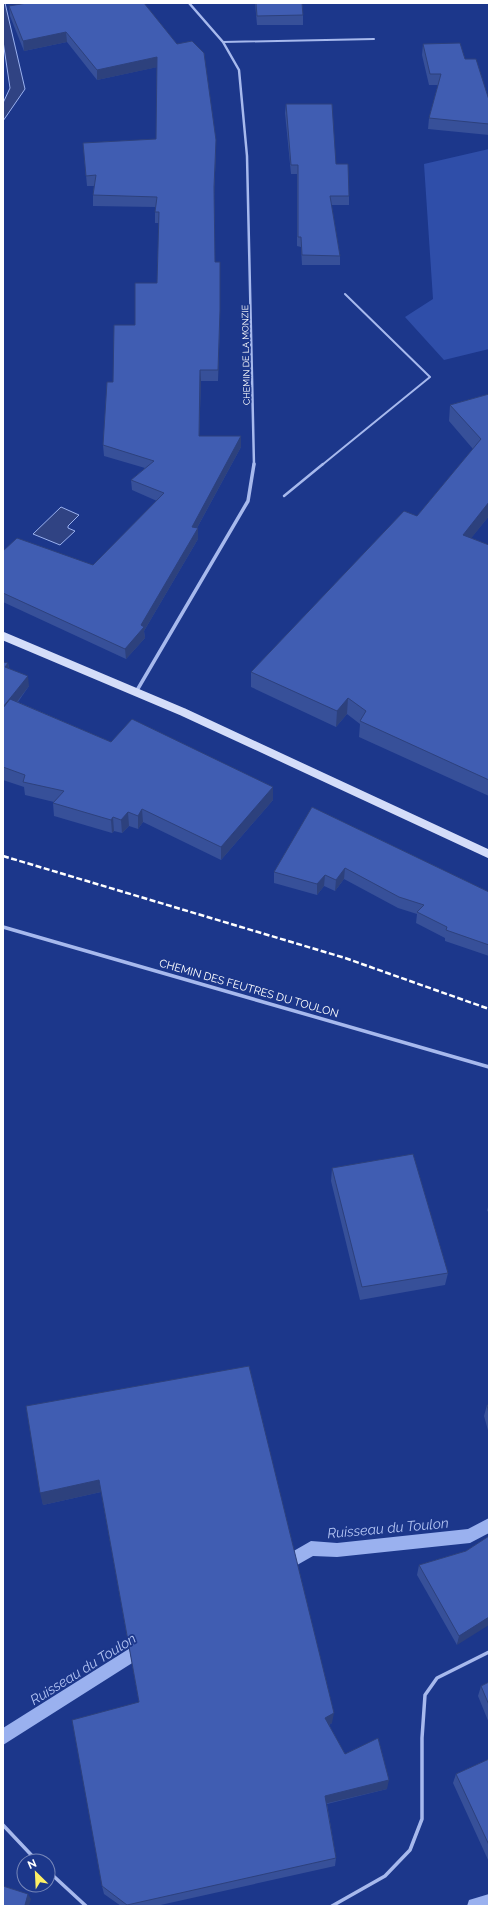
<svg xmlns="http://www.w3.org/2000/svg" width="492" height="1909" font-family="Raleway,sans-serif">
	<rect width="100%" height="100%" fill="#1c378b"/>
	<path fill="#2f4ea9" d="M489,149v200l-45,11 -39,-43 28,-18 -9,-135z"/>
	<path fill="#304383" stroke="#9ab1ef" d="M3,3h2l20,86 -22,32v-18l7,-15 -7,-47z
		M61,507l18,8 -11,11v2l7,3 -15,14 -27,-11z"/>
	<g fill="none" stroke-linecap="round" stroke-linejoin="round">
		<path fill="#9ab1ef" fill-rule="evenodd" d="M489,1518v15l-19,10 -133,14 -24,-1 -30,17 -5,-3 -3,-5 3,-5 33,-19 26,2 131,-14z
			M143,1640l5,3 3,5 -3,5 -145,92v-17z
			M489,1894v12h-22l2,-6z"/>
		<path stroke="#a7b9ed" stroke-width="2" d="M223,42l151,-3
			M322,465l108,-88 -85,-83"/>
		<path stroke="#a7b9ed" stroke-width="2.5" d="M284,496l39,-32"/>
		<path stroke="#a7b9ed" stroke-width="3.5" d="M3,1825l34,36
			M48,1871l38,35
			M332,1906l53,-30 25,-26 12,-31v-81l3,-43 12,-17 52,-26"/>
		<path stroke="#a7b9ed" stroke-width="2.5" d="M189,3l34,39 16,28 8,86 7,309"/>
		<path stroke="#a7b9ed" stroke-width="3.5" d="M136,692l112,-191 6,-37
			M3,927l486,140"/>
		<path stroke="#d4ddf9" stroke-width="8" d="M3,636l180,76 306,142"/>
		<path stroke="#fff" stroke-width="2.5" stroke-dasharray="6 2.5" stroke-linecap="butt" d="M3,856l342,102 144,51"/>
	</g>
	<path fill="#375099" d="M144,3l72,147 -2,47 1,65 5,58 -2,61h-17l-2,55 42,11 -44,81h1v11l-54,92 1,7 -19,21 -123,-57v-51l90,14 64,-64 -25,-11 -1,-10 14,-12 -41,-12 -1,-11 10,-63 22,-57 22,-42 2,-60h-4v-16l-62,-1v-11l1,-9h-7l-4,-43 73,-4 1,-72 -60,13 -30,-38 -43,9 -14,-35 -1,-10z
		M255,3h47l1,12v10h-46z
		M423,44l42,15 24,41v35l-61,-6 1,-11 9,-33h-9l-7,-30z
		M286,104l50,60 13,32v9h-18l9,51v9h-38l-1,-18 -4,-1v-72h-6l-6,-61z
		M489,394v122l-18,22 18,7v251l-130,-59 1,-13 -13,-10 -11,13 -85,-40v-15l166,-156 56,-67 -24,-28 1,-16z
		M3,662l5,1 1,5 20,18 -11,16 93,40 162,45v13l-52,60 -78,-38 -5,7 -9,-3 -7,7 -8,-2 -2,2 -58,-17 -1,-13 1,-1 -29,-7 -1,-8 -21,-7z
		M312,807l177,85v64l-44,-15v-3l-29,-15 1,-9 -19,-6 -54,-29 -9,12 -11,-5 -7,9 -43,-12v-11z
		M332,1168l116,105 -3,12 -85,15 -29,-119z
		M489,1203v9l-2,-1z
		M487,1405h2v29l-5,-18z
		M26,1406l306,317 -3,2 16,29 42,35 -60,15 9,54 -1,8 -179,40h-35l-17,-12 -2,-8 37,-184 -38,-210 -58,13z
		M489,1536l-32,109 -40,-70 2,-10 47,-14z
		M489,1682v41l-11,-27 3,-10z
		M489,1759v103l-36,-79 3,-9z"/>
	<path fill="#2d417d" d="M66,32l1,10 -43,9 -1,-10z
		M157,57l1,10 -61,13v-10z
		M216,140v10l-2,47v-10z
		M220,262v58l-2,61v-11z
		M200,370l1,11 -2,66v-11z
		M241,436v11l-49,90v-10z
		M489,502v14l-28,35 2,-16z
		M198,528v11l-54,92 1,7 -19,21 -1,-10 16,-24z
		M8,663l2,11 -5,-7z
		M28,676l1,10 -26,34v-13z
		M348,698l-1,16 -11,13 1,-16z
		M273,787v13l-52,60v-13z
		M142,809l1,13 -5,7v-13z
		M128,812l1,14 -7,7 -1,-13z
		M113,817l1,14 -2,2 -1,-13z
		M345,868l-1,11 -9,12 1,-11z
		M325,875l-1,11 -7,9v-11z
		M99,1480l2,12 -58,13 -3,-12z
		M489,1617v8l-32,20 2,-9z
		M334,1713l-2,10 -8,5 1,-10z
		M389,1780l-2,9 -63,15 1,-8z
		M28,1894l3,5 -2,7 -4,-1z"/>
	<path fill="#405db2" stroke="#2d417d" d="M27,3h117l33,41 15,-3 12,12 12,87 -2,47 1,75h5v48l-2,60h-18l-1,66h42l-49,91 6,1 -57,97 3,2 -19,22 -122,-56v-42l14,-13 76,27 71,-72 -33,-13 23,-19 -51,-16 4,-63h6l1,-57h21v-42h22l2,-71h-4l2,-15 -64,-2 3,-20 -10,1 -3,-33 73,-4 1,-82 -60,13 -31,-38 -43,9 -14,-35z
		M256,3h46l1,12 -46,1z
		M460,43l5,16h11l13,41v24l-60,-6 12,-44h-11l-7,-30z
		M286,104h46l4,60h12l1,32h-19l10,60 -38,-1 -1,-18h-3v-72h-7z
		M489,394v108l-26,33 26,10v235l-129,-59 6,-10 -18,-13 -11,13 -86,-39 153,-161 13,5 64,-77 -31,-34z
		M3,662l5,1 -3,4 23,9 -25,31z
		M10,699l101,43 21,-23 141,68 -52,60 -79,-38 -4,7 -10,-4 -7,8 -8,-3 -2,3 -58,-17 11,-12 -41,-9 2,-7 -22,-8v-59z
		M312,807l177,85v53l-43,-15 1,-3 -30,-15 7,-7 -25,-8 -54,-29 -9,12 -11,-5 -8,9 -43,-12z
		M413,1154l35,119 -86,14 -30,-119z
		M249,1366l85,347 -9,5 20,36 33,-16 11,42 -64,16 11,62 -209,47 -25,-19 -30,-166 67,-18 -40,-222 -59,13 -14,-87z
		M487,1405h2v9z
		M489,1536v81l-30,19 -40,-71 47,-14z
		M489,1682v23l-8,-19z
		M489,1759v86l-33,-71z
		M3,1886l25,8 -3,11 4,1h-26z"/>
	<g text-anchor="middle" stroke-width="3.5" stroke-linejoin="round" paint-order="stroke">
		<g font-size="9" fill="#fff" stroke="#1c378b">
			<text transform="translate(246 355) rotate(-91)" y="3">CHEMIN DE LA MONZIE</text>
		</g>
		<g font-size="11" fill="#fff" stroke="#1c378b">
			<text transform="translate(249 988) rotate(16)" y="4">CHEMIN DES FEUTRES DU TOULON</text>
		</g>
		<g font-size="14" font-style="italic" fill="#b3c4f4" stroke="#1c378b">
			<text transform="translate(388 1528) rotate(-5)" y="5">Ruisseau du Toulon</text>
			<text transform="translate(83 1669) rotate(-32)" y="5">Ruisseau du Toulon</text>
		</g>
	</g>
	<rect width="492" height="1909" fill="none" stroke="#ffffff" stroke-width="8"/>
	<g transform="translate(36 1873) rotate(336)"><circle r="19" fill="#1c378b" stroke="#7787b9"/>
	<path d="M0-3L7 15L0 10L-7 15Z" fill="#fdef65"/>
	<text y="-6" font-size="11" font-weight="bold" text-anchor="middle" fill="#ffffff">N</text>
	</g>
</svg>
